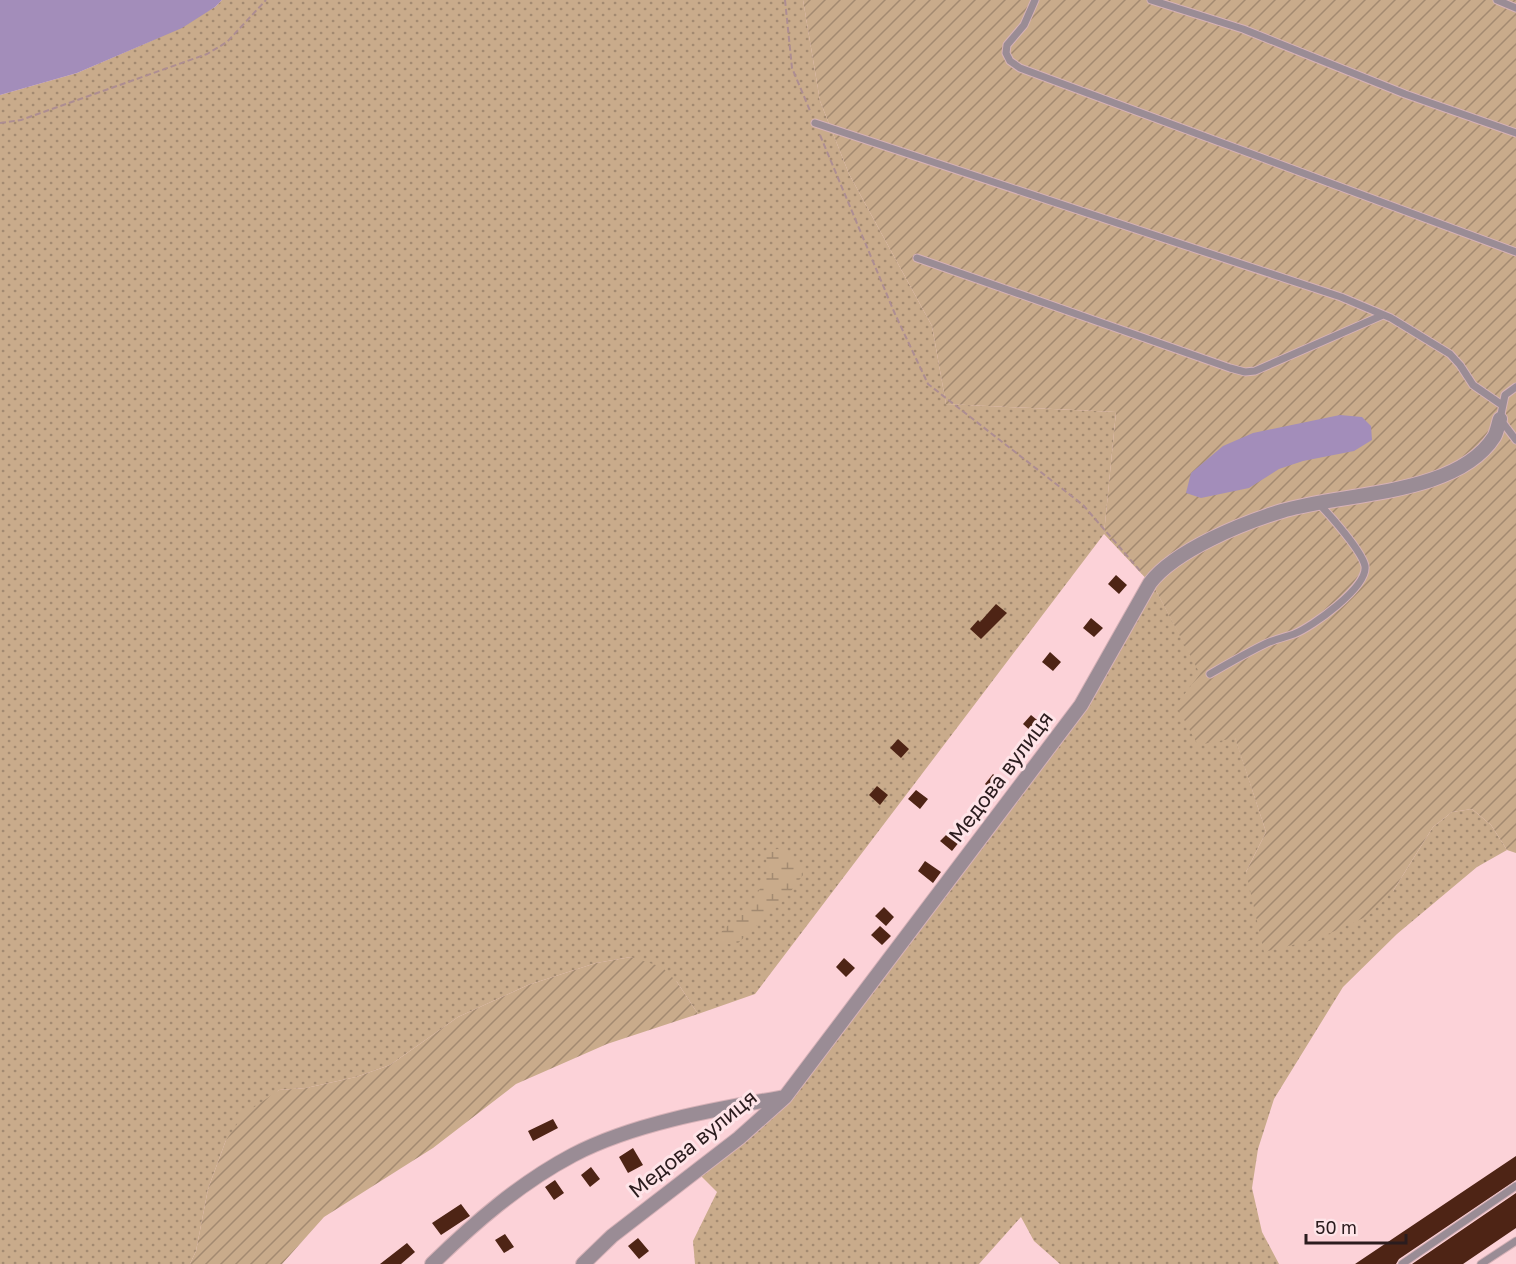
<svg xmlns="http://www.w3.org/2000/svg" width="1516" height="1264" font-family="'Golos Text',sans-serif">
	<defs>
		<pattern id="grass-dots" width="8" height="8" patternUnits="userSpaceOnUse" patternTransform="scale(1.5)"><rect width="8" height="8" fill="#c9ab8b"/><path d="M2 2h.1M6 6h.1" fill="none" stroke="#a38a71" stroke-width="1.8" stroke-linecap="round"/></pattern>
		<pattern id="wetland-marsh" width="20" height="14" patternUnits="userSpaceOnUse" patternTransform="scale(1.5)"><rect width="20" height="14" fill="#c9ab8b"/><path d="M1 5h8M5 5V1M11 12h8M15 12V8" fill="none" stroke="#a38a71"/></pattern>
		<pattern id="garden-furrows" width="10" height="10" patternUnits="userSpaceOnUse" patternTransform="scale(1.5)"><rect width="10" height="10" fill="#c9ab8b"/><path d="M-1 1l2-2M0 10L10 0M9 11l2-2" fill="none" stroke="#a38a71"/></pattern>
	</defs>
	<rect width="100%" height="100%" fill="#fcd2d8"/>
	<path fill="url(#grass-dots)" d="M222,0h581l17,101 29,73 83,152 14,78 170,8 -12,122 -349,460 -57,20 -21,-32 -46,-25 -35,6 -68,22 -70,32 -68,48 -34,12 -50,11 -27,2 -53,50 -18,49 -12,62 -6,13h-190v-1169l77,-22 74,-32 64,-34z
		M1154,587l81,150 31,95 -20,40 147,19 40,-64 19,-15 20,-3 19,16 16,25 -30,17 -80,67 -54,53 -69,112 -16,50 -6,39 10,44 17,32h-219l-26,-23 -13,-24 -42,47h-284l-2,-23 24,-49 -17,-17 90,-77 299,-392z"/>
	<path fill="url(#wetland-marsh)" d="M778,849l22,13 3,13 -18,24 -48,45h-16l-4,-8 37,-36 13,-25 -1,-24z"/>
	<path fill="url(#garden-furrows)" d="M803,0h713v853l-9,-3 -16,-25 -19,-16 -20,3 -19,15 -40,64 -25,25 -51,23 -53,13 -18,-80 20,-40 -31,-94 -37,7 -22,-40 24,-31 -46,-87 -50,-53 12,-122 -170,-8 -14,-78 -83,-152 -29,-73z
		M631,957l31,10 15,15 21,32 -91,30 -91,40 -83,64 -109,69 -42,47h-92l6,-13 12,-62 18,-49 18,-26 35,-24 27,-2 50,-11 34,-12 68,-48 70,-32 68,-22z"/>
	<path fill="#a38dba" d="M0,0h222l-7,7 -33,21 -105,45 -77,22z
		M1340,415l22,2 9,9 1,14 -18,11 -51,10 -24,8 -30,19 -48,10 -15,-5 5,-20 32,-27 30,-13z"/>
	<path fill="#4e2415" d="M1116,575l11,10 -8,9 -11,-10z
		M996,604l11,9 -26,26 -11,-10 8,-9 2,2z
		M1091,618l12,10 -9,9 -11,-9z
		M1050,652l11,10 -8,9 -11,-9z
		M1031,715l11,9 -8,10 -11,-10z
		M898,739l11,10 -8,9 -11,-10z
		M993,774l11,10 -8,10 -11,-10z
		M877,786l11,9 -8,10 -11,-10z
		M916,790l12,9 -8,10 -12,-10z
		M949,832l11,9 -8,10 -12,-10z
		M925,861l16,11 -8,11 -15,-12z
		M884,907l10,10 -8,9 -11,-10z
		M880,926l11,10 -9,9 -11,-10z
		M844,958l11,10 -9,9 -10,-10z
		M553,1119l5,9 -25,13 -5,-10z
		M633,1148l10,17 -15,8 -9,-16z
		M1516,1156v24l-117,79 -3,5h-41z
		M591,1167l9,12 -10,8 -9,-12z
		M555,1180l9,13 -10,7 -9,-13z
		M1516,1193v35l-53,36h-51z
		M461,1204l9,12 -29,19 -9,-12z
		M505,1234l9,13 -10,6 -9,-13z
		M638,1238l11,13 -10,8 -11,-13z
		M407,1243l8,9 -14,12h-21z"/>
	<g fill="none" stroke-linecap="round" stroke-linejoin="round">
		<g stroke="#d6b1b7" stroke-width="9">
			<path id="lane" d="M1035,0l-11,25 -17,20 -1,8 4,8 10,7 496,184
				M1151,0l92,29 162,65 111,39
				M1497,0l19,8
				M815,123l526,174 50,21 59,36 10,11 13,20 29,20
				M917,258l313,110 15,4 10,-1 128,-56
				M1516,387l-11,8 -5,24 16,21
				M1210,674c19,-11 38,-22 57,-31 9,-4 18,-6 27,-9 18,-7 74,-47 71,-68 -3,-15 -36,-52 -47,-63
				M1402,1264l114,-78
				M1481,1264l35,-23"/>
		</g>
		<g stroke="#d6b1b7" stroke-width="16">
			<path id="street" d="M432,1264c42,-41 88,-81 141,-109 61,-32 144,-46 212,-58
				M583,1264l29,-28 127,-98 46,-41 296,-392 69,-122c25,-33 93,-60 132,-72 62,-19 174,-15 212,-74 3,-5 4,-12 6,-18"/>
		</g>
		<path stroke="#ad8d92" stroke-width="2" stroke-dasharray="6 3" stroke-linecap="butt" d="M785,0l7,68 19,45
			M0,123l21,-3 186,-66 20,-12 39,-42
			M820,135l75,179 33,70 155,121 59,68"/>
		<use href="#lane" stroke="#9a8c95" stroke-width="7"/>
		<use href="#street" stroke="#9a8c95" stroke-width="14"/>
	</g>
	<g text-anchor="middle" stroke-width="6" stroke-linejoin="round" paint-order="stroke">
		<g font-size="21" fill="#2b1c1e" stroke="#fee4e8">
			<text transform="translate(1001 777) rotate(-53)" y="7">Медова вулиця</text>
			<text transform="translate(693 1144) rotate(-39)" y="7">Медова вулиця</text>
		</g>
	</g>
	<path d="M1306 1234v9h100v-9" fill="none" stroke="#2b1c1e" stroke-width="3"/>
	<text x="1315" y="1234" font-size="18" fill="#2b1c1e" stroke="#fee4e8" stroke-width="4.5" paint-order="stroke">50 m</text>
</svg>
